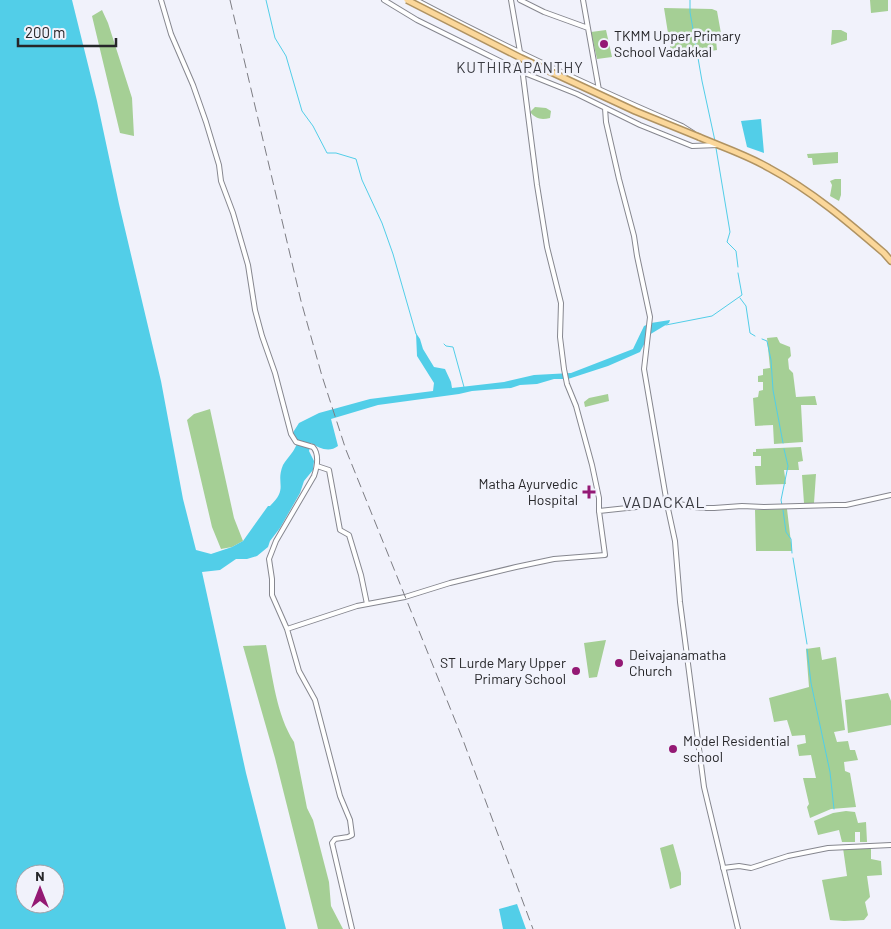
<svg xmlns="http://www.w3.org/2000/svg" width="891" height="929" font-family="Barlow,sans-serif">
	<rect width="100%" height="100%" fill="#f1f2fb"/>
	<path fill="#a5cf95" d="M870,0h18v11l-17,2z
		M664,8l48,1 5,2 5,28 -6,1 1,10 -18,3 -6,3 -22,-4z
		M102,10l6,13 24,75 2,38 -14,-3 -28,-117z
		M606,30l6,27 -15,2 -6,-27z
		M832,30h9l6,3v7l-16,5z
		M535,107l11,1 5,3 -1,7c-9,2 -14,1 -20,-6z
		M838,152v11l-25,2 -1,-7h-4l-1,-4z
		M835,179h6v16l-2,6 -9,-5 2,-11 -2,-4z
		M777,337l3,6 10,4 1,9 -3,3 1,10 4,4 3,24 19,-1 2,9h-16l2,37 -29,2 -1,-19 -18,1 -2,-28 5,-1 1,-6 4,-1v-8h-5v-6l5,-1v-6l7,-1 -3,-30z
		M608,394l1,7 -24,6 -1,-5 5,-4z
		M210,409l24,109 9,23 -11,6 -11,2 -9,-22 -25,-107 7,-6z
		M801,447l2,14 -5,1 1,8h-15l2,14 -30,1 -1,-19h6v-10h-8v-4h3v-3z
		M816,474l-2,29h-10l-2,-28z
		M787,509l5,42h-36l-1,-41z
		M606,640l-9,37 -8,1 -5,-35z
		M266,645c7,32 10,69 28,97l13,66 6,12 16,62 2,24 12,23h-25l-43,-171 -32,-112z
		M820,647l2,13 14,-3 9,73 -11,2 3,10 11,-1 2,9h5l3,10 -14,2 1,9 5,2 6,34 -25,2 -21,9 -3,-11 2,-3 -6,-26h13l-5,-23 -12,1 -2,-11 9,-2 -1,-8 -13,1 -5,-16 -13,2 -5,-24 40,-11 -3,-38z
		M888,693l3,8v24l-43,8 -3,-33z
		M846,811l9,1 3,11 8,-1 1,20h-7v-10h-5v10h-13l-3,-12 -21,5 -4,-14 19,-8z
		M673,844l8,29v12l-11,4 -10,-41z
		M871,847v12l10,2 1,14 -15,1 3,21 -5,5 3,13 -4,5 -20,1 -14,-1 -8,-40 25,-4 -4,-28z"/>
	<path fill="#52cee8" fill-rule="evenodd" d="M0,0h72l25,101 22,103 42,177 22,118 13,51 15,4 21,-7 11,-6 25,-35h2c19,-18 5,-22 13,-41 5,-8 12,-14 15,-24l-4,-2 -2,-5 7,-11 20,-10 51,-14 63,-8 1,-8 -17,-27 -1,-23 4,6 3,10 11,18 11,2 6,13 1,6 52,-6 30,-7 37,-2 62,-24 11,-23 7,-3 19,-3 -1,3 -20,12 -9,17 -32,14 -40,13h-14l-17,5 -17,1 -9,3 -39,3 -13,3 -81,11 -47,14 7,27c-9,7 -19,2 -27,-3l-2,8 5,10 -1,9 -9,11 -4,12 -20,35 -10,13 -2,6 -11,9 -10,3h-11l-16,11 -18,2 44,201 40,156h-286zM25,874h30v30h-30z
		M761,119l3,34 -17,-6 -6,-26z
		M517,904l9,25h-23l-4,-20z"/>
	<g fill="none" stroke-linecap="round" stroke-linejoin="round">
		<path stroke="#52cee8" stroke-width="1" d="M266,0l9,38 11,18 16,55 11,15 14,27h9l20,6 6,21 20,43 11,31 23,80
			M690,0v12l12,69 13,60
			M716,148l14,84 -3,10 9,9 2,16
			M740,298l6,8 4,27 5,3
			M666,325l46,-9 30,-21 -4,-22
			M762,339l5,2 4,19 2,30 10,53
			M444,344l2,2 7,1 11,40
			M782,505l-1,-5 7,-34 -4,-17
			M783,510l3,22 5,7 1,14
			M793,558l14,86
			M807,649l4,34 19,89 4,37"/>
		<g stroke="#86878f" stroke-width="6">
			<path id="tertiary" d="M384,0l33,20 105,52 55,22 63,31 52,21 26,-1
				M416,0c87,46 176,87 266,126l11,7
				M511,0l9,52 17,133 10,62 14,56 -1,34 4,32 3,15 9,22 16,59 7,33v13
				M520,0l24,12 44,16
				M583,0l16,90
				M605,108l1,14 13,57 15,57 3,20 13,61 -6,52 23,135
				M317,466l12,4 11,60 9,5 12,40 6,29
				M723,868l16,-2 12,2 37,-12 40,-8 63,-3"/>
		</g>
		<g stroke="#86878f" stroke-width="6">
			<path id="secondary" d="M161,0l10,34 22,51 13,37 13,43 2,16 12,32 15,52 7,45 7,26 13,37 16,61 5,8 17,5c7,8 4,20 1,29l-38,65 -7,18 3,20v16l15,34 12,42 16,29 25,96 10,24 2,15 -4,2 -13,2 -3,4 20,86
				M667,504l8,37 5,61 24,185 34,142
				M287,629l70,-23 48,-9 45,-14 66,-16 38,-8 51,-4 -6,-44 75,-8 26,5h14l28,-2 22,1 71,-2h11l45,-10"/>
		</g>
		<g stroke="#b09362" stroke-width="8">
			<path id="trunk" d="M699,137c23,10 48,18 70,31 43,23 79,54 115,85l7,8"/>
		</g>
		<use href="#tertiary" stroke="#fff" stroke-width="4"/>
		<use href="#secondary" stroke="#fff" stroke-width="4"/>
		<use href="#trunk" stroke="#fbd79a" stroke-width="5"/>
		<path stroke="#7d7d83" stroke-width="1" stroke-dasharray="10 5" stroke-linecap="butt" d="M230,0l71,301 21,75 24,74 117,290 70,189"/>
		<g stroke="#b09362" stroke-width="8" stroke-linecap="butt">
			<path id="trunk-bridge" d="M407,0l114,58 114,53 64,26"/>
		</g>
		<use href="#trunk-bridge" stroke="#fbd79a" stroke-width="5"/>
	</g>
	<g fill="#941974" stroke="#f1f2fb" stroke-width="2">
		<circle cx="604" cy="44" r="5"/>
		<path d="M586.5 484.5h5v5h5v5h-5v5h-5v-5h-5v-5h5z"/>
		<circle cx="619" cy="663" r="5"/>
		<circle cx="576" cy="671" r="5"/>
		<circle cx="673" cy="749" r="5"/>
	</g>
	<g text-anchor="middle" stroke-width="5" stroke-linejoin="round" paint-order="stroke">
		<g font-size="14" fill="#262629" stroke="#f1f2fb" text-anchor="start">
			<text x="614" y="41">TKMM Upper Primary<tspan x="614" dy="16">School Vadakkal</tspan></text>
			<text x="578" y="489" text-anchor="end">Matha Ayurvedic<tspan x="578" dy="16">Hospital</tspan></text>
			<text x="629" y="660">Deivajanamatha<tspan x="629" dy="16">Church</tspan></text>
			<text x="566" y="668" text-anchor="end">ST Lurde Mary Upper<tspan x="566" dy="16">Primary School</tspan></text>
			<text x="683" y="746">Model Residential<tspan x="683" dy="16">school</tspan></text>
		</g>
		<g font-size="15" letter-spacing="1" fill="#3a3b41" stroke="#f1f2fb">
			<text x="520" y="73">KUTHIRAPANTHY</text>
		</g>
		<g font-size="16" letter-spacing="1" fill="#3a3b41" stroke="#f1f2fb">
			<text x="664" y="508">VADACKAL</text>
		</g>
	</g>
	<g transform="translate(40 889)"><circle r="24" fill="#f1f2fb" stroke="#a0a0a7"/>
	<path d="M0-4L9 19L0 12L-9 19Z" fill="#941974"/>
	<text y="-8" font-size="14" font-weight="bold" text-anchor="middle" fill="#262629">N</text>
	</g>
	<path d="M18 38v8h98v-8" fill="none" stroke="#262629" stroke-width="2.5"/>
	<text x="25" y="38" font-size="15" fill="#262629" stroke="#f1f2fb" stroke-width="4" paint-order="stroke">200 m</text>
</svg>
